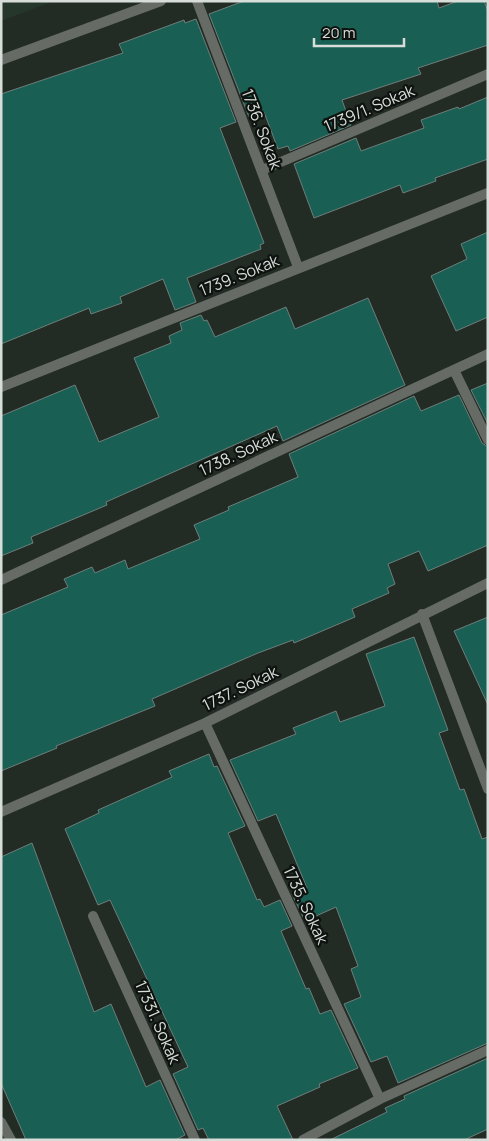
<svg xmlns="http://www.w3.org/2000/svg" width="489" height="1141" font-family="Manrope,sans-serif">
	<rect width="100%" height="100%" fill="#222c25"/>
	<path fill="#25362b" d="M1,1h53l-53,20z"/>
	<path fill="#1a5f53" stroke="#6e7e7a" d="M244,1h193l2,7 19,-7h26l4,10v34l-70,23 3,6 -79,26 9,25 -61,26 -2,-5 -10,3 -14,-37 -15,5 -40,-103z
		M196,19l40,103 -16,6 44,115 -4,2 1,4 -74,29 9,24 -21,8 -12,-31 -43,18 2,6 -31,11 -2,-6 -88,36v-250l122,-41 -4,-9 65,-24 1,3z
		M488,97v62l-53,19 1,3 -33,12 -3,-8 -86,33 -20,-54 62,-26 5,13 63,-23 -3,-8 37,-13 1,2z
		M488,232v85l-32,14 -25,-55 36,-17 -6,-15z
		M368,298l37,87 -122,56 -6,-15 -171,76 1,3 -76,32 2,6 -32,13v-140l74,-31 24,57 60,-25 -25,-59 37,-15 -2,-7 13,-6 -2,-7 21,-8 3,6 3,-1 8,17 71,-30 9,22z
		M488,383v41l-17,-34z
		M459,395l23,48 6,4v98l-60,26 -9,-20 -31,13 7,20 -8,4 2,5 -37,16 3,8 -61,26 -1,-3 -35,13 -106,46 3,7 -99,40 1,2 -56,23v-156l67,-28 -4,-8 28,-12 3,6 30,-13 3,9 72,-30 -6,-14 35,-15 -1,-3 70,-30 -9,-23 125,-58 7,15z
		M488,617v88l-34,-74z
		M414,637l34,93 -9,3 21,57 4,-1 18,50 6,-2v206l-90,40 -11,-27 -16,6 -27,-58 17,-7 -10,-28 7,-3 -22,-59 -31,14 -13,-27 15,-6 -31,-74 -18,7 -28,-61 66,-26 -3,-6 43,-17 4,11 45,-16 -19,-52z
		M209,754l5,13 3,-1 28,60 -17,7 29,67 3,-1 4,8 16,-7 12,26 -11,5 25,58 3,-1 11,26 11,-4 27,58 -39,16 1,3 -43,19 16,34h-84l-6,-12 -5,2 -25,-56 15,-7 -78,-167 -12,5 -33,-76 34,-16 -1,-3 74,-33 -3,-6z
		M32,843l62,169 17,-8 35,83 14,-7 25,55 -10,5h-149l-25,-57v-226z
		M488,1058v71l-24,11h-134l57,-28 -2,-4 20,-9 -1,-3z"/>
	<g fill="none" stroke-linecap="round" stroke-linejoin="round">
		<path stroke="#676b66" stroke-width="10" d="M197,1l101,266
			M262,170l226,-96
			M454,370l34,70
			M1,387l487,-194
			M1,580l487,-226
			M422,614l66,175
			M205,723l175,376
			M1,812l204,-89 283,-140
			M93,916l102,224
			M1,1122l10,18
			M303,1140l77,-41 108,-49"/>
		<path stroke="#676b66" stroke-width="10" d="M1,60l160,-59"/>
	</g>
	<g text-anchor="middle" stroke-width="4.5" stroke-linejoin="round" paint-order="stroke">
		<g font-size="16" fill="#d7ded9" stroke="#0f1310">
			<text transform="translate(369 108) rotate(-23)" y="6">1739/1. Sokak</text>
			<text transform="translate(262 129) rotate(69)" y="6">1736. Sokak</text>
			<text transform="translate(239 275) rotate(-22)" y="6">1739. Sokak</text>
			<text transform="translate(238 453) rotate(-25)" y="6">1738. Sokak</text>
			<text transform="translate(240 688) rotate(-26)" y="6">1737. Sokak</text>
			<text transform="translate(306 905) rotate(65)" y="6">1735. Sokak</text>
			<text transform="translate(158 1022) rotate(66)" y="6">17331. Sokak</text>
		</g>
	</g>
	<rect width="489" height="1141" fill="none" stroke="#d7ded9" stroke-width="5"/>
	<path d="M314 38v8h90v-8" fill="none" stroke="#d7ded9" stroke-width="2.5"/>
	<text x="322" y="38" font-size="15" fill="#d7ded9" stroke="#0f1310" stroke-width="4" paint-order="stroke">20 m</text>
</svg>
